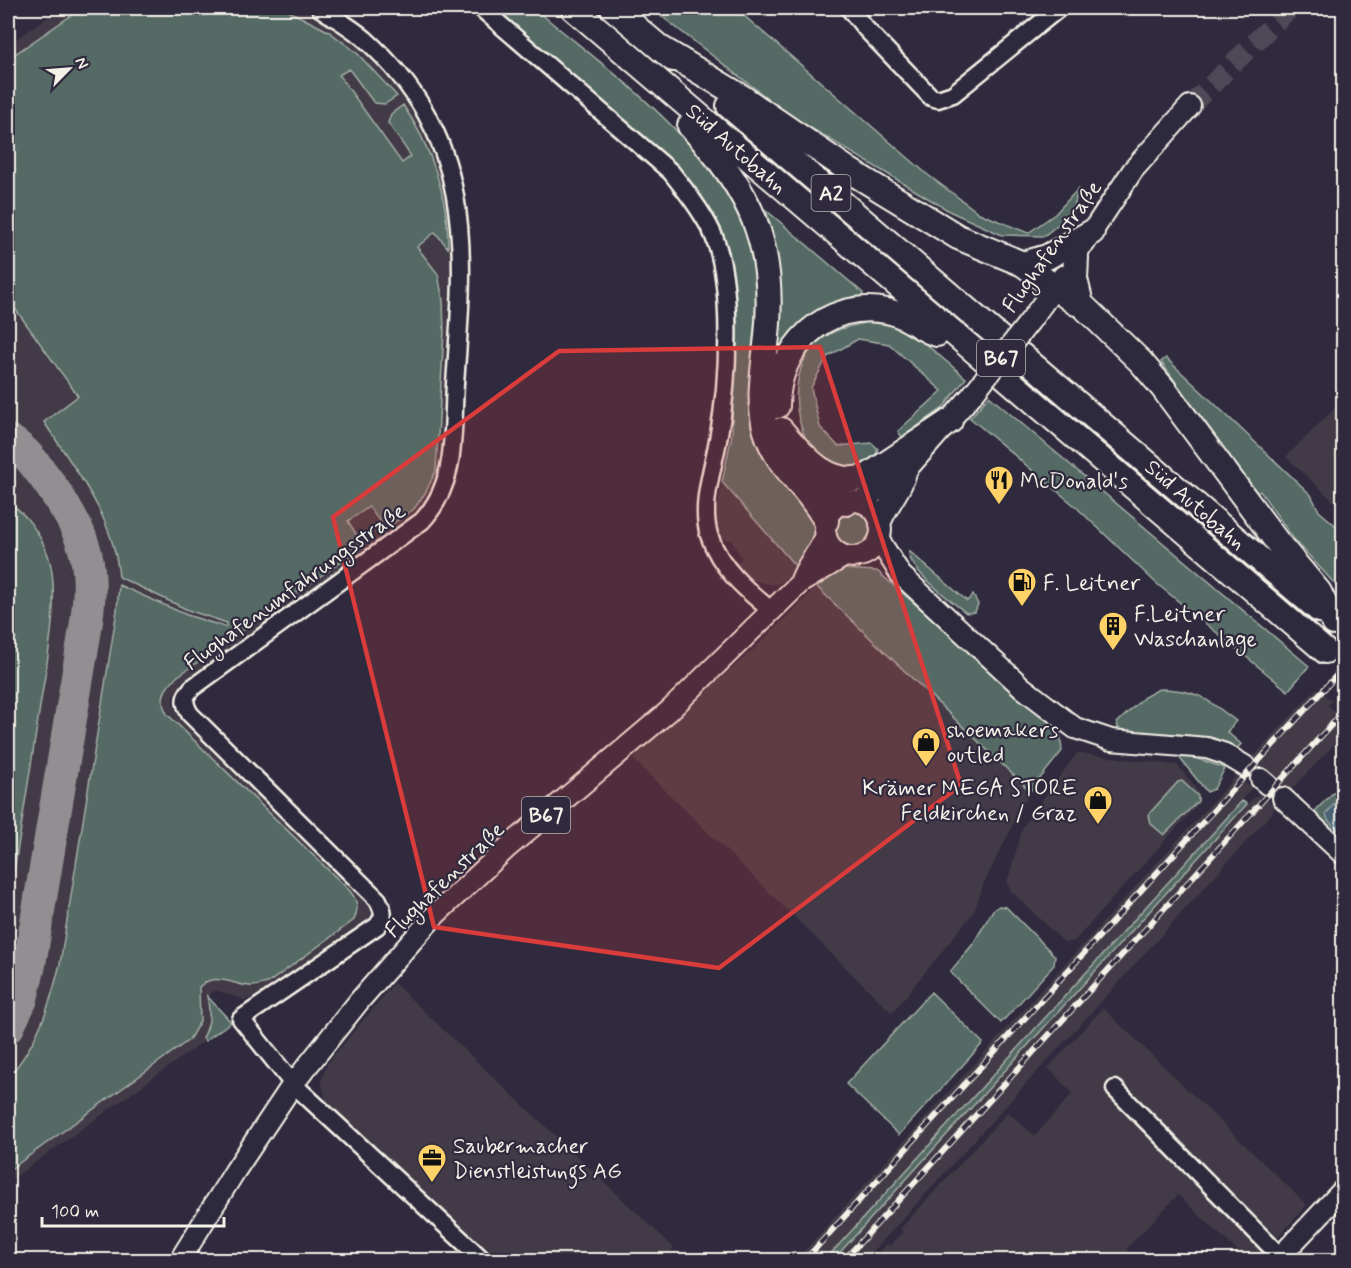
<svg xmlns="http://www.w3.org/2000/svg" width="1351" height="1268" font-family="Mynerve,sans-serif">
	<rect width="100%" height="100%" fill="#2f2a3d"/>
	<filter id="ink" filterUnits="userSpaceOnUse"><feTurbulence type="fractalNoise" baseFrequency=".0167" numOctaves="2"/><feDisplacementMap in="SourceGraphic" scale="12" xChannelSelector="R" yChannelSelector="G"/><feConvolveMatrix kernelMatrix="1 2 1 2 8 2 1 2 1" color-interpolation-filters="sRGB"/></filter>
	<g filter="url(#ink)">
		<path fill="#423a46" d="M60,8h247l10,4 45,32 41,44 28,47 17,53 8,91 -6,5 4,20 -10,163 -7,25 -23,28 -241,175v10l5,7 190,185 6,18 -5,7 -101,71 -23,7 -30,-10 -7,6 23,26 -223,160v-1137z
			M1343,400v110l-57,-53z
			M722,482l75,86 -10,11 -9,5h-12l-16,-5 -16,-14 8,-7 -11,-18 -10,-1 -6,-18z
			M817,587l213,204 -46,92 -10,29 -82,101 -262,-257 122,-105z
			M1317,688l15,13 -4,4 6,6 4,-4 5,5v23l-55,58 -15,-13 2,-5 -5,-5 -3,2 -15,-14z
			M1077,753l100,12 18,22 4,8v8l-125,138 -9,2 -54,-52 -4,-8 16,-57z
			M1236,776l16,12 -272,303 -155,169h-29z
			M1260,794l15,13 -3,6 -152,168 -255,279h-32l419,-461z
			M394,983l280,265 -12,12h-165l-170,-155 -6,-24 6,-17z
			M1103,1008l204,197 -50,55h-10l-69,-65 -52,54 9,9 -3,2h-260l15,-16 3,2 13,-14 -3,-3 108,-117 27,24 38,-43 -25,-25z"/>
		<path fill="#556a65" stroke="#a4aea6" stroke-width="1.5" d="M82,8h201l45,23 28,21 41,44 -12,8 -11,-1 -25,-34 -10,6 63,88 9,-7 -23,-33 3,-9 12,-9c28,41 46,93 45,143l-13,-16 -18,15 21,27 5,27 1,31 -8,138 -10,22 -12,17 -26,18 -5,-1 -14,-19 -21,14 13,21 -2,7 -181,127c-13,11 -20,22 -11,38l183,177c8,11 9,16 4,29l-86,63c-6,1 -12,4 -19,3 -18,-2 -35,-14 -50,1l1,34 -11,19 -181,131v-94c29,-31 42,-72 52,-113l57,-354 2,-25 68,30 38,12 2,-4 -39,-13 -69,-33c-5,-60 -43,-106 -75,-155l34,-26 -64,-89 -6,5v-253z
			M491,8h43c79,67 206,151 220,261 8,54 -14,115 0,167 6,22 25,43 41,59 5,6 14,13 19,20 2,4 3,13 2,18 -1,14 -11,24 -19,35l-75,-86 10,-48 1,-74 -24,-146 -20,-33 -23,-21z
			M651,8h84l193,167 51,38 49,20 27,-19 23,-25 -5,23 -29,24 -42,-1 -51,-23 -162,-97z
			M766,210l97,83 -3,11 -73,40 -9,1 -6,-13 4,-83z
			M869,322l26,4 20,9 51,43 -23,30 -41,29 -4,-6 44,-40 -53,-47 -31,-5 -31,18 -16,31 9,39 18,19 34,-3 6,6 -5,13c-6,2 -16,7 -22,7 -58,-1 -71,-95 -33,-127 15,-13 33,-16 51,-20z
			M1166,358l145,137 8,16 24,21v61l-50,-55 -33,-47 -3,2 -96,-131z
			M989,396l320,270 -21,25 -132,-108 -81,-77 -105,-88z
			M8,502c18,11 33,33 40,53 14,39 -3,117 -9,158 -10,65 -20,129 -31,193z
			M832 529a21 21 0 1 1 42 0a21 21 0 1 1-42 0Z
			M909,551l58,50 6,-6 5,9 -3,8 -9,1c-14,-12 -59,-44 -57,-62z
			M841,569l36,2 183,159 2,21 -32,40 -213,-204z
			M1159,689c38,0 48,10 77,32l-9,11 14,12 -5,6c-36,-20 -77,-16 -117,-18l-2,-9 27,-26z
			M1178,756l14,1 33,11 -11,21 -7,3z
			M1182,781l16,15v5l-34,34 -14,-12 -2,-8 30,-33z
			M1335,791l8,4v50l-31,-31z
			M1242,801l5,3 -414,456h-8z
			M999,906l7,1 49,49 -1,9 -53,58 -51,-51 23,-28 20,-34z
			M931,992l52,51 -84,92 -53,-51z
			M207,996l24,26 -26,19 -2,-3c8,-15 7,-26 4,-42z"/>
		<path fill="#4a6374" stroke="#8e9ca2" stroke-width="1.5" d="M1343,801h1l-1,34 -15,-15 -2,-6 10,-12z"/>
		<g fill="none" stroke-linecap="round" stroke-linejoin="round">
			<path stroke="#928e92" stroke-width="33" d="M8,440c19,11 30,28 43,46 38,55 44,80 34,146l-56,335 -8,33 -13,27"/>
			<path stroke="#4d4857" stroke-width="20" stroke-dasharray="20 10" stroke-linecap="butt" d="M1190,106l100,-98"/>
			<path stroke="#4d4857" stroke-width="24" stroke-dasharray="24 12" stroke-linecap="butt" d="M1343,631l1,1
				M1340,663l4,3"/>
			<g stroke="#f4f1e8" stroke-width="21">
				<path id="minor" d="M320,8c15,10 31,19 45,31 111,100 100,209 90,345 -3,49 3,98 -33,137l-230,167c-9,10 -8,15 -2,26l188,186c6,12 7,16 -1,26l-136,93 52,65 190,176
					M481,8l190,164c15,19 30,38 41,60 23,50 16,155 6,208 -5,29 -18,65 -9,95 11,33 37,55 63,76
					M849,8l16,20 66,69 7,2 15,-5 106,-86
					M1115,1089l166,168"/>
			</g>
			<g stroke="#f4f1e8" stroke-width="24">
				<path id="major" d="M1084,244l49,-74 57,-64
					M1030,321l33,-45
					M825 529a28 28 0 1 1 56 0a28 28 0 1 1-56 0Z
					M860,502c17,-9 29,-25 47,-33l65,-74
					M880,524c7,-20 23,-35 27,-55
					M879,540l22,35 122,113 52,40 36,12 96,8 18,6 20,12
					M800,583c5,-18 19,-30 26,-48
					M1261,779l7,6
					M1283,798l61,57
					M180,1260l55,-89 58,-87 67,-84 73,-83 75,-70 161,-136 131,-128 45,-27
					M1277,1260l67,-71"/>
			</g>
			<g stroke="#f4f1e8" stroke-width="28">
				<path id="highway" d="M573,8l411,351
					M613,8l60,51
					M662,49l78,47 110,75 108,66 65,27 53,39 5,1 60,58 22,26 115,155 41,49 15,31
					M729,106l271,232
					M690,126c61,64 86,120 77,210 -3,31 -10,64 -1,95 11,37 43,57 60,90
					M1076,257l-1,22 6,25
					M1023,264l24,-7 45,-25
					M1021,355l298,255
					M1004,376l321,275
					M777,406c0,-59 49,-107 110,-95 22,4 33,19 50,23
					M781,430c22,26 49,60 87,46l82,-55
					M806,475l21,19 19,9"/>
			</g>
			<use href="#minor" stroke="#2f2a3d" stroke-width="16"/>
			<use href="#major" stroke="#2f2a3d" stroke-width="20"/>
			<use href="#highway" stroke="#2f2a3d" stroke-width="24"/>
			<g stroke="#f4f1e8" stroke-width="6">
				<path id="rail" d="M805,1260l539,-593
					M844,1260l500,-549"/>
			</g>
			<use href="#rail" stroke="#2f2a3d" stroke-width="4" stroke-dasharray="11" stroke-linecap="butt"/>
			<g stroke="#f4f1e8" stroke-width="24" stroke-linecap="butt">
				<path id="major-bridge" d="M972,395l58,-74"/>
			</g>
			<use href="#major-bridge" stroke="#2f2a3d" stroke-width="20"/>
		</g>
	</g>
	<path fill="#d93c3b" fill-opacity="0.2" stroke="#d93c3b" stroke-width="4.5" stroke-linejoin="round" d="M820,347l141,438 -242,183 -285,-41 -101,-410 226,-166z"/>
	<defs>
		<g id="restaurant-pin" transform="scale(1.5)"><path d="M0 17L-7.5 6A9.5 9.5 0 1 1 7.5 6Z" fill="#ffd166" stroke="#2f2a3d"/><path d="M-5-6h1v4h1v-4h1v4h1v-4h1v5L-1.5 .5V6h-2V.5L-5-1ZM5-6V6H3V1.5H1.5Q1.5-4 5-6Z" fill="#111"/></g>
		<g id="fuel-pin" transform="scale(1.5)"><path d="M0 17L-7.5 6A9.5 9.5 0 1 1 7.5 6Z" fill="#ffd166" stroke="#2f2a3d"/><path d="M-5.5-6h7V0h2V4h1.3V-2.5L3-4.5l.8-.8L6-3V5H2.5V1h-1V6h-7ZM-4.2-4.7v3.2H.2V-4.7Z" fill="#111"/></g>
		<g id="building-pin" transform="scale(1.5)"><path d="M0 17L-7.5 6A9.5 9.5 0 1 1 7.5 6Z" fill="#ffd166" stroke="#2f2a3d"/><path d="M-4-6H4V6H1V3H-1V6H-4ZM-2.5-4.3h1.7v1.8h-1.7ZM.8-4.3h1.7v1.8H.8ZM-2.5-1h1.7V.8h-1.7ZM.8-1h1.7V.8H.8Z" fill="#111"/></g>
		<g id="shop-pin" transform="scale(1.5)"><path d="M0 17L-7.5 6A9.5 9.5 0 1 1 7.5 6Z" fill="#ffd166" stroke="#2f2a3d"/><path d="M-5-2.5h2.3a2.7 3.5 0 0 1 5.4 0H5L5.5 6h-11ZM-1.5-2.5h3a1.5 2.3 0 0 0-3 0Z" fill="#111"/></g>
		<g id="office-pin" transform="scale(1.5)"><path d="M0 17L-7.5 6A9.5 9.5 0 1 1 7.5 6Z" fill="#ffd166" stroke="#2f2a3d"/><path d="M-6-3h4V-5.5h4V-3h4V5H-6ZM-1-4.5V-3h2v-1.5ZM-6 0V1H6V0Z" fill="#111"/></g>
	</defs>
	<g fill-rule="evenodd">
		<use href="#restaurant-pin" x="999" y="480"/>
		<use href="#fuel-pin" x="1022" y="582"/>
		<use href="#building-pin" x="1113" y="626"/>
		<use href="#shop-pin" x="926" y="742"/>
		<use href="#shop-pin" x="1098" y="800"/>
		<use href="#office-pin" x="432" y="1158"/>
	</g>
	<g text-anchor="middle" stroke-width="4.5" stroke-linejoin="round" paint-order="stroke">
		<g fill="#2f2a3d" stroke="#b9b5b5" stroke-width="1.5">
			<rect x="811.5" y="175" width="39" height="36" rx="4.5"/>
			<rect x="977" y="340" width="48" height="36" rx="4.5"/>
			<rect x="522" y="797" width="48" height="36" rx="4.5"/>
		</g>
		<g font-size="21" font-weight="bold" fill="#f4f1e8">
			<text x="831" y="200">A2</text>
			<text x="1001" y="365">B67</text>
			<text x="546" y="822">B67</text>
		</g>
		<g font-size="22" fill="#f4f1e8" stroke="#2f2a3d">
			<text transform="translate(737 148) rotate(41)" y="8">Süd Autobahn</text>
			<text transform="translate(1051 246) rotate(-55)" y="8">Flughafenstraße</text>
			<text transform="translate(1196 504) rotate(41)" y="8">Süd Autobahn</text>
			<text transform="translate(294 586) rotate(-36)" y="8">Flughafenumfahrungsstraße</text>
			<text transform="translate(444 879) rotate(-44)" y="8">Flughafenstraße</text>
		</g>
		<g font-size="22" fill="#f4f1e8" stroke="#2f2a3d" text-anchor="start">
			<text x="1020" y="488">McDonald's</text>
			<text x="1043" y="590">F. Leitner</text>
			<text x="1134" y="621">F.Leitner<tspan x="1134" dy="25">Waschanlage</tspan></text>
			<text x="947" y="737">shoemakers<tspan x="947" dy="25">outled</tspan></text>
			<text x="1077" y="795" text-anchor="end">Krämer MEGA STORE<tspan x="1077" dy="25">Feldkirchen / Graz</tspan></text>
			<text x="453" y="1153">Saubermacher<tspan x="453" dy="25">Dienstleistungs AG</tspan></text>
		</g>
	</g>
	<rect width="1351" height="1268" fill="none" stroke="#2f2a3d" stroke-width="30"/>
	<rect x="15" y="15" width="1321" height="1238" fill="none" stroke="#f4f1e8" stroke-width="2" filter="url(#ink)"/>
	<g transform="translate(69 69) rotate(65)" stroke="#2f2a3d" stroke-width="4.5" paint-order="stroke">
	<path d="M0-4.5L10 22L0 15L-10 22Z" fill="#f4f1e8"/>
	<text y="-9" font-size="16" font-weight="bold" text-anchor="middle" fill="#f4f1e8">N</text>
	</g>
	<path d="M42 1217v9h182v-9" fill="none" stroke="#f4f1e8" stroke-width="3"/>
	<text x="51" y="1217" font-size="18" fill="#f4f1e8" stroke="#2f2a3d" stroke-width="4.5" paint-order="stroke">100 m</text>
</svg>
